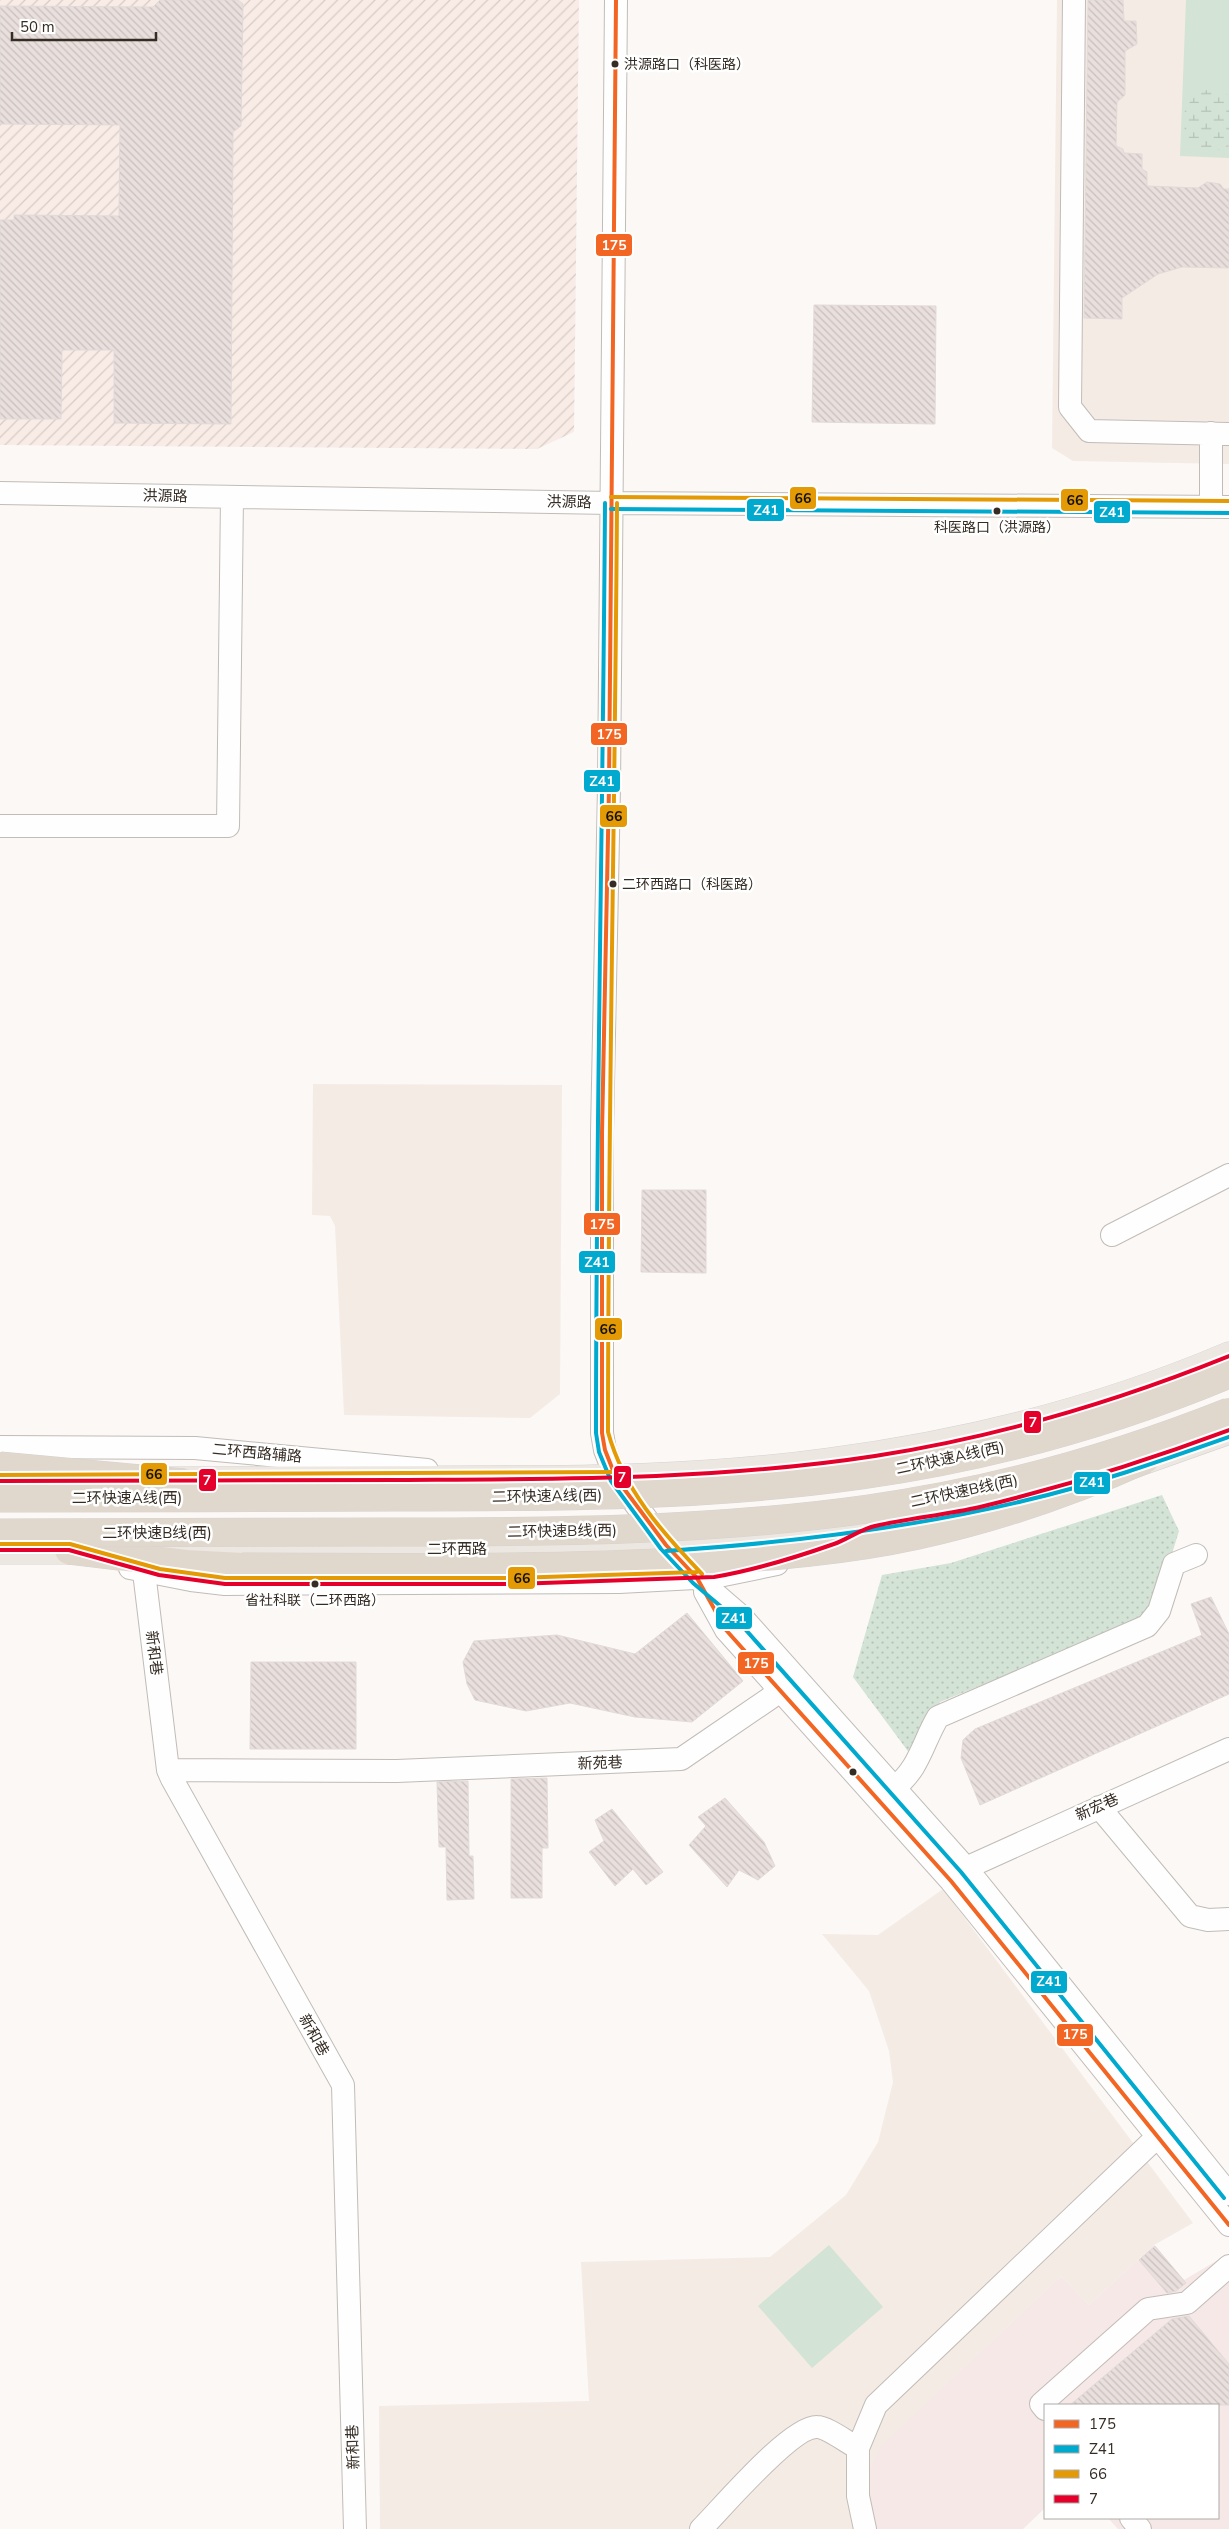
<svg xmlns="http://www.w3.org/2000/svg" width="1229" height="2529" font-family="'Nunito Sans','Noto Sans SC',sans-serif">
	<defs>
		<pattern id="industrial-furrows" width="10" height="10" patternUnits="userSpaceOnUse" patternTransform="scale(1.25)"><rect width="10" height="10" fill="#f9ece7"/><path d="M-1 1l2-2M0 10L10 0M9 11l2-2" fill="none" stroke="#d6cbc6"/></pattern>
		<pattern id="wetland-marsh" width="20" height="14" patternUnits="userSpaceOnUse" patternTransform="scale(1.25)"><rect width="20" height="14" fill="#d3e3d5"/><path d="M1 5h8M5 5V1M11 12h8M15 12V8" fill="none" stroke="#b6c3b7"/></pattern>
		<pattern id="park-dots" width="8" height="8" patternUnits="userSpaceOnUse" patternTransform="scale(1.25)"><rect width="8" height="8" fill="#d3e3d5"/><path d="M2 2h.1M6 6h.1" fill="none" stroke="#b6c3b7" stroke-width="1.8" stroke-linecap="round"/></pattern>
		<pattern id="building-back-hatch" width="6" height="6" patternUnits="userSpaceOnUse" patternTransform="scale(1.25)"><rect width="6" height="6" fill="#e9e0de"/><path d="M-1 5l2 2M0 0l6 6M5-1l2 2" fill="none" stroke="#c8c0be"/></pattern>
	</defs>
	<rect width="100%" height="100%" fill="#fbf8f6"/>
	<path fill="#f5e8e7" d="M1154,2245l30,35 39,-23 6,8v264h-111l-10,-11h110v-113h-173v103l-22,21h-150l-6,-53 12,-29 182,-171 28,29z"/>
	<path fill="url(#industrial-furrows)" d="M0,0h579l-5,432 -37,17 -537,-4z"/>
	<path fill="#f4ebe4" d="M1057,0h172v464l-156,-3 -21,-13z
		M313,1084l249,1 -2,309 -30,24 -186,-3 -9,-189 -5,-10 -18,-1z
		M943,1889l250,334 -39,22 -65,60 -28,-29 -181,171 -13,29 6,53h-493l-1,-123 210,-5 -8,-139 189,-5 76,-62 32,-53 15,-60 -4,-31 -20,-60 -47,-57 56,1z"/>
	<path fill="#d3e3d5" d="M1186,0h43v158l-49,-2z
		M829,2245l54,62 -71,61 -54,-62z"/>
	<path fill="url(#wetland-marsh)" d="M1207,90h10l12,5v51c-39,22 -68,-38 -22,-56z"/>
	<path fill="url(#park-dots)" d="M1162,1495l17,36 -26,84 -213,87 -27,56 -60,-81 29,-102 69,-12z"/>
	<path fill="url(#building-back-hatch)" stroke="#e2dad8" d="M160,0h78l5,4 -2,122 -8,6 -2,292 -117,-1v-73h-52l-1,69h-61v-199h14v-5l105,1 1,-91 -120,-1v-118l153,1z
		M1088,0h35l1,21h12l1,23 -12,7v44l-8,7 -1,44 7,3 1,4 18,1v15l5,3v14l51,2 9,-6 13,2 4,5h5v79l-47,-1 -24,7 -36,24v21l-38,-1z
		M814,305l122,1 -1,118 -123,-2z
		M642,1190h64v83l-65,-1z
		M1211,1597l18,37v60l-249,111 -19,-47 2,-18 12,-11 227,-94 -11,-31z
		M687,1613l56,68 -51,41 -57,-5 -65,-14 -44,8 -51,-11 -8,-16 -4,-22 11,-21 83,-6 78,19z
		M251,1662h105v87h-106z
		M547,1778l1,70h-6v50h-31v-119z
		M468,1781l1,75h4l1,43 -27,1 -1,-53h-7l-2,-65z
		M725,1798l39,44 11,24 -17,14 -19,-10 -12,17 -38,-42 17,-19 -8,-9z
		M612,1809l51,63 -17,13 -13,-16 -18,17 -26,-34 15,-11 -9,-21z
		M1155,2246l31,37 -10,8 -9,2 -28,-33z
		M1189,2316l40,48v41h-159l102,-86z"/>
	<g fill="none" stroke-linecap="round" stroke-linejoin="round">
		<g stroke="#c2bcb7" stroke-width="24">
			<path id="minor" d="M616,0l-7,787 -7,346v300l3,17 11,28 50,67 31,33 44,38 225,252 263,326
				M1074,0l-4,407 19,24 140,3
				M1211,433v74
				M0,493l611,10 618,4
				M0,826h228l4,-329
				M1112,1235l117,-60
				M0,1447l195,1 232,22
				M130,1568l61,12 34,4 394,-2 95,-5 63,-13
				M144,1572l24,198 4,9 171,306 12,444
				M705,1592l21,38 225,251 278,344
				M168,1770l229,1 284,-12 101,-69
				M895,1787c24,-18 28,-45 43,-70l209,-91 12,-15 15,-47 22,-9
				M1099,1807l91,109 18,4 21,-1
				M966,1868l263,-119
				M1045,2409l-4,-5 107,-95 39,-6 42,-37
				M1131,2518l9,11
				M701,2529c21,-21 90,-103 116,-102 10,0 31,16 41,21
				M865,2529l-7,-33v-48l18,-43 281,-268"/>
		</g>
		<g stroke="#d5d2d0" stroke-width="29">
			<path id="major" d="M1122,1468l107,-38
				M0,1481h53
				M159,1481c100,0 200,-1 300,-1 123,0 248,-1 370,-18 137,-18 273,-52 400,-106
				M0,1550h92
				M147,1550c97,0 193,0 289,-1 190,0 379,-5 565,-48"/>
		</g>
		<g stroke="#d5d2d0" stroke-width="29">
			<path id="highway" d="M69,1550l117,14 56,3"/>
		</g>
		<use href="#minor" stroke="#fefefe" stroke-width="22"/>
		<use href="#major" stroke="#ede7e1" stroke-width="28"/>
		<use href="#highway" stroke="#e1d8cd" stroke-width="28"/>
		<g stroke="#d5d2d0" stroke-width="29" stroke-linecap="butt">
			<path id="highway-bridge" d="M0,1466l184,17
				M0,1498c131,0 263,0 394,-1 156,0 313,0 468,-22 126,-18 250,-52 367,-101
				M0,1533c131,0 262,0 394,-1 158,0 317,-1 474,-23 123,-17 245,-51 361,-97
				M242,1567c150,0 301,3 451,-6 75,-4 152,-10 225,-26 78,-17 154,-43 227,-76"/>
		</g>
		<use href="#highway-bridge" stroke="#e1d8cd" stroke-width="28"/>
		<g stroke="#fff" stroke-width="8">
			<path id="bus-1" d="M616,0l-7,787 -7,346v300l3,17 11,28 50,67 31,33 29,52 225,251 278,344"/>
		</g>
		<g stroke="#fff" stroke-width="8">
			<path id="bus-2" d="M605,503c-2,310 -9,620 -9,930l3,19 12,29 50,68 32,34 44,37 224,252 263,326
				M611,509l618,4
				M666,1551c120,-8 240,-22 357,-50 70,-16 138,-40 206,-64"/>
		</g>
		<g stroke="#fff" stroke-width="8">
			<path id="bus-3" d="M611,497l618,4
				M617,503c-2,310 -9,619 -9,929 16,58 53,99 94,142
				M0,1475l616,-3
				M0,1544h70l90,25 65,9h289l183,-6"/>
		</g>
		<g stroke="#fff" stroke-width="8">
			<path id="bus-4" d="M0,1481c133,0 267,-1 400,-1 159,-1 318,0 475,-24 122,-19 240,-54 354,-100
				M0,1550h69l90,25 66,9h289l200,-7c42,-7 80,-19 120,-33 14,-5 27,-15 41,-18 35,-8 70,-11 105,-19 86,-21 166,-46 249,-77"/>
		</g>
		<use href="#bus-1" stroke="#f26522" stroke-width="4"/>
		<use href="#bus-2" stroke="#00a9ce" stroke-width="4"/>
		<use href="#bus-3" stroke="#e49a04" stroke-width="4"/>
		<use href="#bus-4" stroke="#e4002b" stroke-width="4"/>
	</g>
	<g fill="#352c24" stroke="#fff" stroke-width="2">
		<circle cx="615" cy="64" r="4.5"/>
		<circle cx="997" cy="511" r="4.5"/>
		<circle cx="613" cy="884" r="4.5"/>
		<circle cx="315" cy="1584" r="4.5"/>
		<circle cx="853" cy="1772" r="4.5"/>
	</g>
	<g text-anchor="middle" stroke-width="5" stroke-linejoin="round" paint-order="stroke">
		<g font-size="14" fill="#352c24" stroke="#fff" text-anchor="start">
			<text x="624" y="69">洪源路口（科医路）</text>
			<text x="997" y="532" text-anchor="middle">科医路口（洪源路）</text>
			<text x="622" y="889">二环西路口（科医路）</text>
			<text x="315" y="1605" text-anchor="middle">省社科联（二环西路）</text>
		</g>
		<g font-size="15" fill="#352c24" stroke="#fff">
			<text transform="translate(165 496) rotate(1)" y="5">洪源路</text>
			<text transform="translate(569 502) rotate(1)" y="5">洪源路</text>
			<text transform="translate(257 1453) rotate(5)" y="5">二环西路辅路</text>
			<text transform="translate(950 1458) rotate(-12)" y="5">二环快速A线(西)</text>
			<text transform="translate(964 1491) rotate(-12)" y="5">二环快速B线(西)</text>
			<text transform="translate(547 1496) rotate(-1)" y="5">二环快速A线(西)</text>
			<text x="127" y="1503">二环快速A线(西)</text>
			<text transform="translate(562 1531) rotate(-1)" y="5">二环快速B线(西)</text>
			<text x="157" y="1538">二环快速B线(西)</text>
			<text x="457" y="1554">二环西路</text>
			<text transform="translate(154 1653) rotate(83)" y="5">新和巷</text>
			<text transform="translate(600 1763) rotate(-2)" y="5">新苑巷</text>
			<text transform="translate(1097 1807) rotate(-24)" y="5">新宏巷</text>
			<text transform="translate(314 2035) rotate(61)" y="5">新和巷</text>
			<text transform="translate(353 2447) rotate(-92)" y="5">新和巷</text>
		</g>
	</g>
	<g stroke="#fff" stroke-width="2">
		<rect x="595" y="233" width="38" height="24" rx="5" fill="#f26522"/>
		<rect x="789" y="486" width="28" height="24" rx="5" fill="#e49a04"/>
		<rect x="1060" y="488" width="29" height="24" rx="5" fill="#e49a04"/>
		<rect x="746" y="498" width="39" height="24" rx="5" fill="#00a9ce"/>
		<rect x="1093" y="500" width="38" height="24" rx="5" fill="#00a9ce"/>
		<rect x="590" y="722" width="38" height="24" rx="5" fill="#f26522"/>
		<rect x="583" y="769" width="38" height="24" rx="5" fill="#00a9ce"/>
		<rect x="599" y="804" width="29" height="24" rx="5" fill="#e49a04"/>
		<rect x="583" y="1212" width="38" height="24" rx="5" fill="#f26522"/>
		<rect x="578" y="1250" width="38" height="24" rx="5" fill="#00a9ce"/>
		<rect x="594" y="1317" width="29" height="24" rx="5" fill="#e49a04"/>
		<rect x="1023" y="1410" width="19" height="24" rx="5" fill="#e4002b"/>
		<rect x="140" y="1462" width="28" height="24" rx="5" fill="#e49a04"/>
		<rect x="613" y="1465" width="19" height="24" rx="5" fill="#e4002b"/>
		<rect x="198" y="1468" width="19" height="24" rx="5" fill="#e4002b"/>
		<rect x="1073" y="1471" width="38" height="24" rx="5" fill="#00a9ce"/>
		<rect x="507" y="1566" width="29" height="24" rx="5" fill="#e49a04"/>
		<rect x="715" y="1606" width="38" height="24" rx="5" fill="#00a9ce"/>
		<rect x="737" y="1651" width="38" height="24" rx="5" fill="#f26522"/>
		<rect x="1030" y="1970" width="38" height="24" rx="5" fill="#00a9ce"/>
		<rect x="1056" y="2023" width="38" height="24" rx="5" fill="#f26522"/>
	</g>
	<g font-size="14" text-anchor="middle" font-weight="bold" fill="#fff">
		<text x="614" y="250">175</text>
		<text x="766" y="515">Z41</text>
		<text x="1112" y="517">Z41</text>
		<text x="609" y="739">175</text>
		<text x="602" y="786">Z41</text>
		<text x="602" y="1229">175</text>
		<text x="597" y="1267">Z41</text>
		<text x="1033" y="1427">7</text>
		<text x="622" y="1482">7</text>
		<text x="207" y="1485">7</text>
		<text x="1092" y="1487">Z41</text>
		<text x="734" y="1623">Z41</text>
		<text x="756" y="1668">175</text>
		<text x="1049" y="1986">Z41</text>
		<text x="1075" y="2039">175</text>
	</g>
	<g font-size="14" text-anchor="middle" font-weight="bold" fill="#111">
		<text x="803" y="503">66</text>
		<text x="1075" y="505">66</text>
		<text x="614" y="821">66</text>
		<text x="608" y="1334">66</text>
		<text x="154" y="1479">66</text>
		<text x="522" y="1583">66</text>
	</g>
	<rect x="1044" y="2404" width="175" height="115" fill="#ffffff" stroke="#aeaba7"/>
	<rect x="1054" y="2420" width="25" height="8" fill="#f26522" stroke="#aeaba7"/>
	<text x="1089" y="2429" font-size="15" fill="#352c24">175</text>
	<rect x="1054" y="2445" width="25" height="8" fill="#00a9ce" stroke="#aeaba7"/>
	<text x="1089" y="2454" font-size="15" fill="#352c24">Z41</text>
	<rect x="1054" y="2470" width="25" height="8" fill="#e49a04" stroke="#aeaba7"/>
	<text x="1089" y="2479" font-size="15" fill="#352c24">66</text>
	<rect x="1054" y="2495" width="25" height="8" fill="#e4002b" stroke="#aeaba7"/>
	<text x="1089" y="2504" font-size="15" fill="#352c24">7</text>
	<path d="M12 32v8h144v-8" fill="none" stroke="#352c24" stroke-width="2.5"/>
	<text x="20" y="32" font-size="15" fill="#352c24" stroke="#ffffff" stroke-width="4" paint-order="stroke">50 m</text>
</svg>
